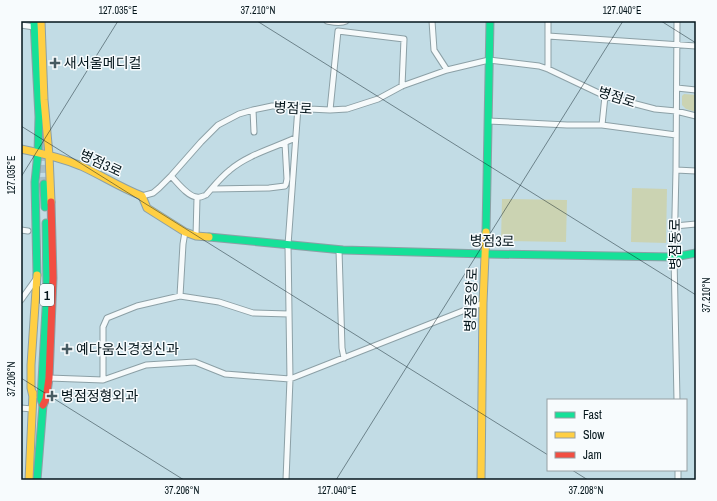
<svg xmlns="http://www.w3.org/2000/svg" width="717" height="501" font-family="'Archivo Narrow','Noto Sans KR',sans-serif">
	<rect width="100%" height="100%" fill="#c2dce5"/>
	<path fill="#cbd3b2" d="M684,94l12,1v17l-10,-3 -4,-4v-9z
		M632,188l35,1 -1,54 -35,-1z
		M502,199l65,1 -1,42 -65,-1z"/>
	<g fill="none" stroke-linecap="round" stroke-linejoin="round">
		<path stroke="#a6bec7" stroke-width="8" stroke-dasharray="8 4" stroke-linecap="butt" d="M42,129l2,55"/>
		<g stroke="#8ca0a6" stroke-width="7">
			<path id="street" d="M327,21c6,1 13,3 19,0
				M432,21l2,29 13,20
				M21,25l13,2
				M548,36l148,10
				M548,69v-48
				M677,88l19,2
				M253,110l1,22
				M330,110l8,-79 66,8 -2,47
				M488,121l79,4h35l74,10
				M602,125l3,-29
				M676,170l20,1
				M171,176c6,6 17,21 26,21 3,1 6,-1 9,-2 8,-9 15,-18 24,-25 17,-15 44,-22 65,-32
				M212,189l57,-1 16,-2 1,-2 1,-5 -2,-36
				M142,196l11,-3 6,-5 12,-12 30,-34 17,-17 21,-11 14,-4 19,-4h9l17,1 11,2 21,1 17,-1 31,-10 24,-13 45,-16 42,-10 50,6 9,3 57,27 50,13 21,2 20,5
				M675,226l21,-2
				M21,230l7,1
				M196,236l1,-38
				M339,250l3,98 2,10
				M180,296l3,-52 2,-12
				M21,300l15,-21
				M49,378l54,2 43,-15 49,-3 30,12 65,5 193,-76
				M103,380v-53l4,-9 30,-12 43,-10 39,6 34,11 36,1
				M677,400l-3,-143 2,-87 1,-149
				M21,408l11,1
				M678,470v10
				M286,480l4,-101 -2,-134 10,-138"/>
		</g>
		<g stroke="#8ca0a6" stroke-width="9">
			<path id="fast" d="M34,21l5,96 -1,35 -3,30 2,93
				M44,184l1,23
				M486,232l4,-211
				M209,237l134,13 143,4 188,3 22,-4
				M37,480l6,-75 -2,-6 6,-108 -1,-68"/>
		</g>
		<g stroke="#8ca0a6" stroke-width="9">
			<path id="slow" d="M41,21l3,79 5,55 2,47
				M21,149c20,4 41,9 60,17 20,9 40,22 61,30l5,12 38,24 11,4 13,1
				M33,397l-2,-9v-23l6,-90
				M29,480l4,-87
				M481,480l2,-177 3,-71"/>
		</g>
		<g stroke="#8ca0a6" stroke-width="9">
			<path id="jam" d="M43,405l3,-6 3,-21 4,-100 -2,-76"/>
		</g>
		<use href="#street" stroke="#f6fafb" stroke-width="5"/>
		<use href="#fast" stroke="#16e098" stroke-width="7"/>
		<use href="#slow" stroke="#ffcf43" stroke-width="7"/>
		<use href="#jam" stroke="#f24e42" stroke-width="7"/>
	</g>
	<path fill="none" stroke="#05161c" stroke-width="1" stroke-opacity="0.45" d="M257,21l439,274M661,21l35,22M21,126l527,329M21,177l97,-156M21,378l163,102M572,470l16,10M336,480l287,-459"/>
	<g fill="#475b62" stroke="#f7fbfd" stroke-width="1.5">
		<path d="M53 57h4v4h4v4h-4v4h-4v-4h-4v-4h4z"/>
		<path d="M65 343h4v4h4v4h-4v4h-4v-4h-4v-4h4z"/>
		<path d="M50 390h4v4h4v4h-4v4h-4v-4h-4v-4h4z"/>
	</g>
	<g text-anchor="middle" stroke-width="3" stroke-linejoin="round" paint-order="stroke">
		<rect fill="#f7fbfd" stroke="#4e5b60" stroke-width="1" x="40" y="284" width="14" height="22" rx="3"/>
		<g font-size="13" font-weight="bold" fill="#05161c">
			<text x="47" y="300">1</text>
		</g>
		<g font-size="14" fill="#05161c" stroke="#f7fbfd" text-anchor="start">
			<text x="64" y="68">새서울메디컬</text>
			<text x="76" y="354">예다움신경정신과</text>
			<text x="61" y="401">병점정형외과</text>
		</g>
		<g font-size="14" fill="#05161c" stroke="#f7fbfd">
			<text transform="translate(617 97) rotate(18)" y="5">병점로</text>
			<text transform="translate(293 108) rotate(3)" y="5">병점로</text>
			<text transform="translate(101 163) rotate(25)" y="5">병점3로</text>
			<text transform="translate(492 241) rotate(1)" y="5">병점3로</text>
			<text transform="translate(675 244) rotate(-90)" y="5">병점동로</text>
			<text transform="translate(471 300) rotate(-88)" y="5">병점중앙로</text>
		</g>
	</g>
	<rect width="717" height="501" fill="none" stroke="#f7fbfd" stroke-width="44"/>
	<rect x="547" y="399" width="140" height="72" fill="#f7fbfd" stroke="#969fa3"/>
	<rect x="555" y="412" width="20" height="6" fill="#16e098" stroke="#969fa3"/>
	<text x="583" y="419" font-size="12" fill="#05161c">Fast</text>
	<rect x="555" y="432" width="20" height="6" fill="#ffcf43" stroke="#969fa3"/>
	<text x="583" y="439" font-size="12" fill="#05161c">Slow</text>
	<rect x="555" y="452" width="20" height="6" fill="#f24e42" stroke="#969fa3"/>
	<text x="583" y="459" font-size="12" fill="#05161c">Jam</text>
	<rect x="22" y="22" width="673" height="457" fill="none" stroke="#05161c" stroke-width="1.5"/>
	<g font-size="10" text-anchor="middle" fill="#05161c">
		<text x="118" y="14">127.035°E</text>
		<text x="258" y="14">37.210°N</text>
		<text x="622" y="14">127.040°E</text>
		<text transform="translate(11 175) rotate(-90)" y="4">127.035°E</text>
		<text transform="translate(706 295) rotate(-90)" y="4">37.210°N</text>
		<text transform="translate(11 379) rotate(-90)" y="4">37.206°N</text>
		<text x="182" y="494">37.206°N</text>
		<text x="337" y="494">127.040°E</text>
		<text x="586" y="494">37.208°N</text>
	</g>
</svg>
